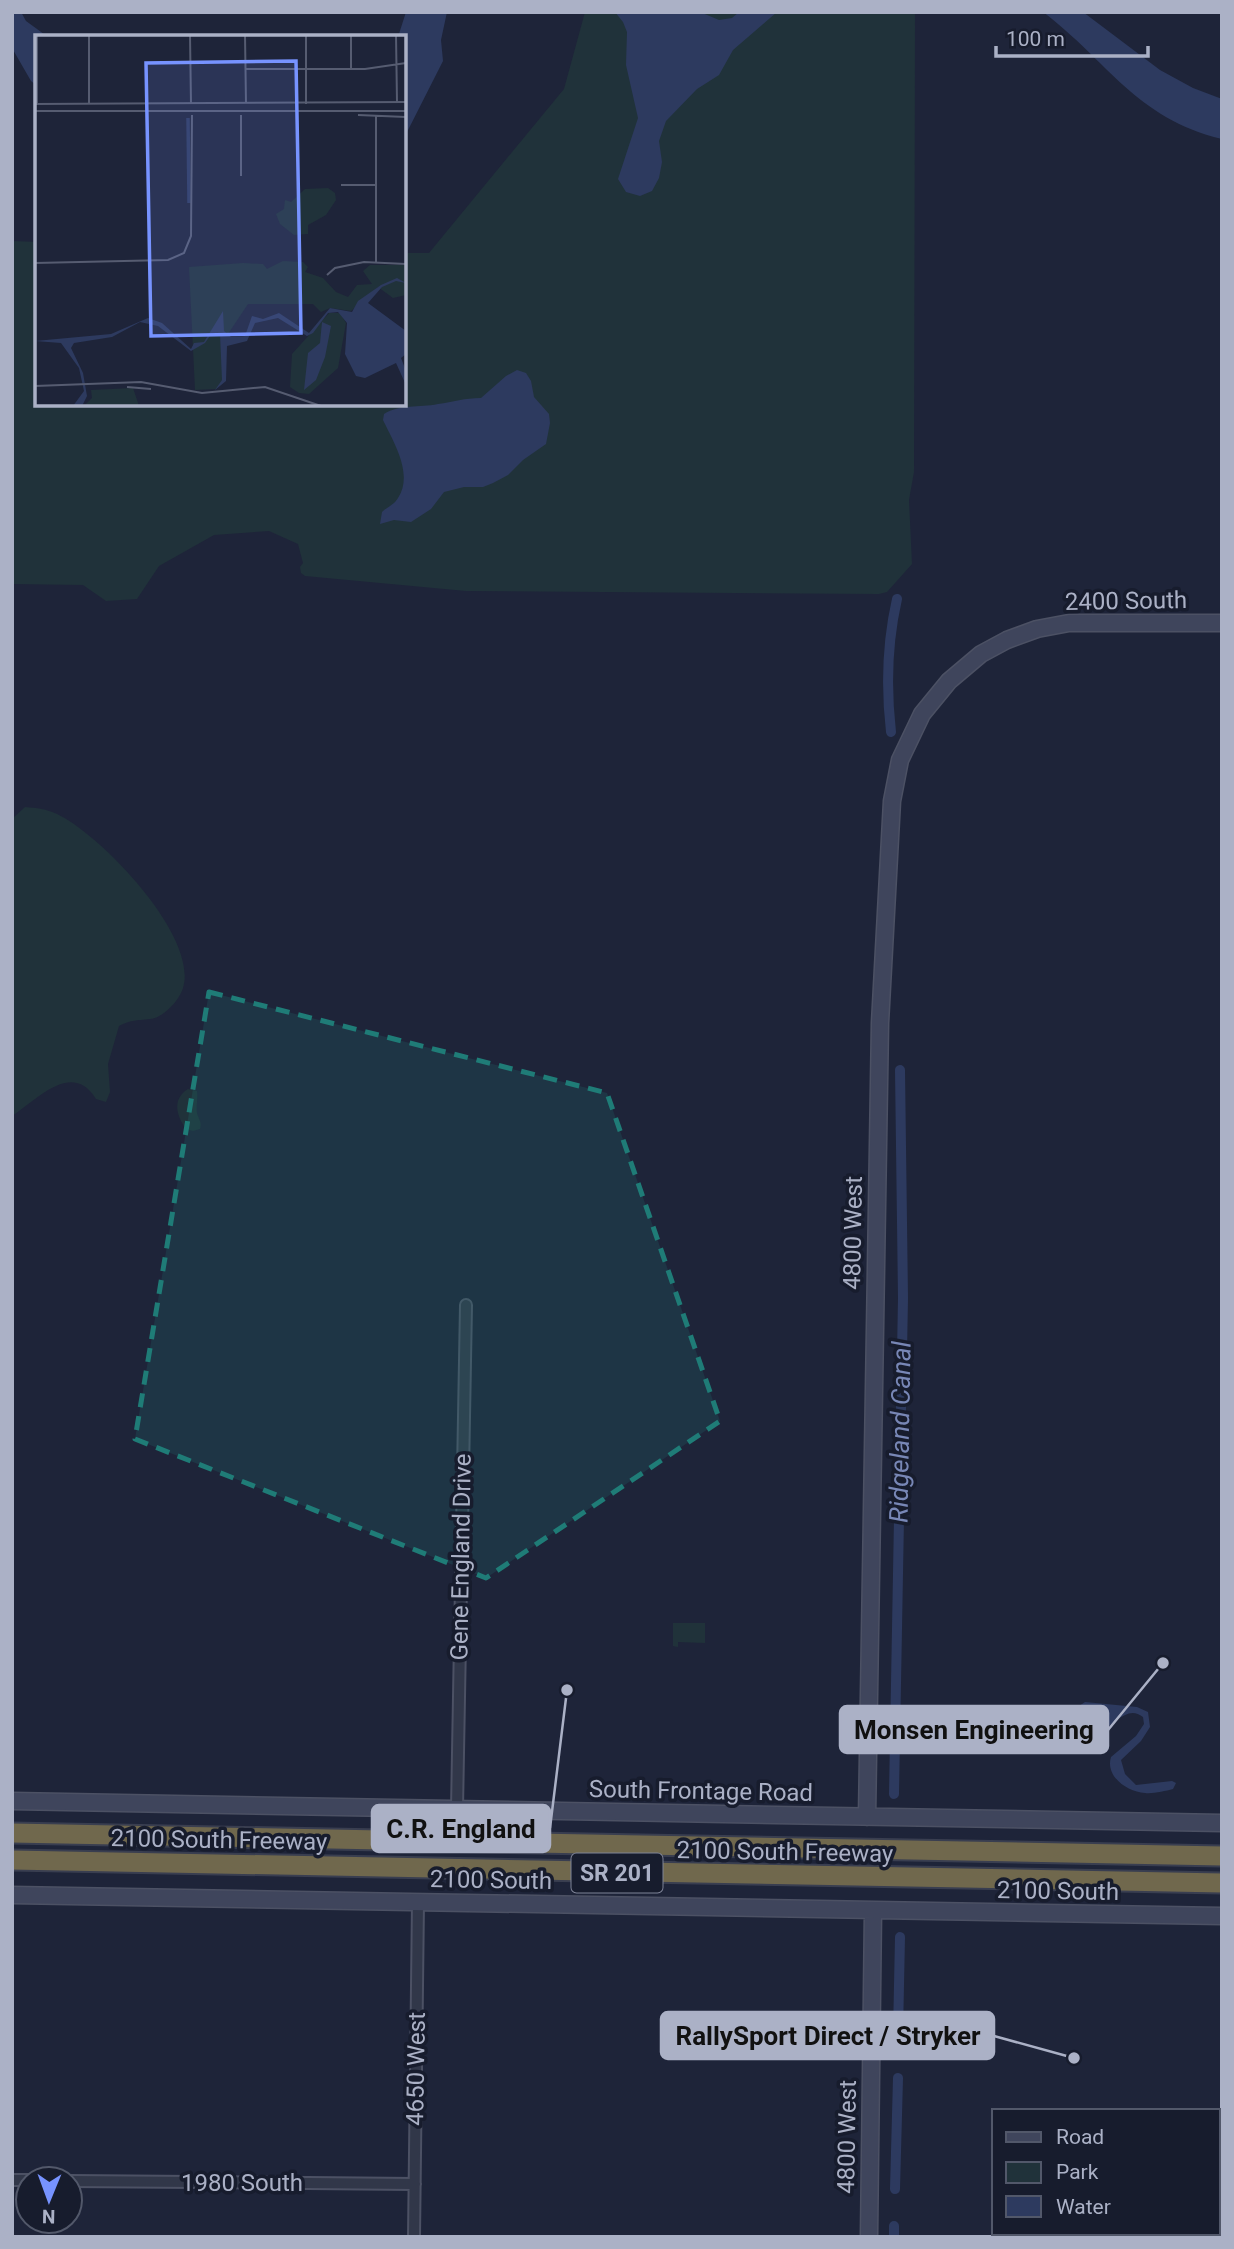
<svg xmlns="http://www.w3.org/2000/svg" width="1234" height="2249" font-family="Roboto,sans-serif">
	<rect width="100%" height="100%" fill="#1e2439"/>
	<path fill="#20323a" d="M585,12h330l-1,460 -5,28 3,64 -25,28 -8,2 -413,-3 -161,-15 -4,-3 -1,-6 3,-4 -5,-19 -29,-13 -55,4 -55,31 -22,33 -31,2 -23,-16 -71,-1v-343l25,1v162h367v-151h25l135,-164z
		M25,807c12,1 21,2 32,7 43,20 142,122 126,174 -4,13 -20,30 -33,31 -15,2 -17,0 -31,7l-11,38 2,28 -4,10 -10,-3c-24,-39 -58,0 -84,17v-297z
		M188,1089l9,2c1,8 -1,15 0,22 2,7 5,9 3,16l-7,2 -7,-2c-10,-14 -14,-30 2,-40z
		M673,1623h32v20l-27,-1v5l-5,-1z"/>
	<path fill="#2d3a5f" d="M12,12h9l5,9 22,16h-11v49l-6,-5 -19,-33z
		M406,12h41l-6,28 2,21 -39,77v-101h-6z
		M615,12h85l19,8 13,-2 7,-6h38l-44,38 -14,25 -22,14 -31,32 -7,20 3,21 -3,16 -7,13 -12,5 -14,-4 -8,-13 20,-61 -12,-53 1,-33 -4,-10z
		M1043,12h40l77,58 33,18 29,11v40c-87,-21 -114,-78 -179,-127z
		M517,370l9,3 5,8 3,16 15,17 1,9 -4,21 -23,16 -15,15 -15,8 -10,4h-19l-20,5 -13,17 -20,13 -17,-2 -14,4 2,-12c5,-5 12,-7 16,-14 16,-24 -5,-57 -15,-78l1,-6c16,-10 35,-6 54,-10 15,-2 27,-6 43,-6l25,-22z
		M1085,1702l52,5 11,5 2,15 -9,14 -20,19 4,14 11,11 36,-4 4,2 -3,6c-8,2 -20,5 -28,4 -18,-1 -40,-17 -34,-36l25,-21 8,-12 -1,-7c-15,-12 -27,6 -40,13 -16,8 -32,-5 -27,-22z"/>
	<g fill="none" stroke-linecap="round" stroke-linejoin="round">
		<path stroke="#2d3a5f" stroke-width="10" d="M891,732c-5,-44 -4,-89 6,-133
			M894,1794l9,-496 -3,-228
			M898,2033l2,-96
			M895,2189l3,-111
			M894,2237v-11"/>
		<g stroke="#4c5164" stroke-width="14">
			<path id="street" d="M457,1809l9,-504
				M12,2180h16
				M70,2181l345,3
				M414,2237l4,-335"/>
		</g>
		<g stroke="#4c5164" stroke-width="19">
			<path id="secondary" d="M12,1801l1210,22
				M867,1817l13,-794 12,-222 8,-41 22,-46 27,-33 32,-27 26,-14 30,-11 32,-6h153
				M12,1895l1210,21
				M869,2237l4,-326"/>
		</g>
		<g stroke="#393e50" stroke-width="23">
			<path id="highway" d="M12,1833l1210,23
				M12,1860l1210,23"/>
		</g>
		<use href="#street" stroke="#313749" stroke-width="10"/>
		<use href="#secondary" stroke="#3f455c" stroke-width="16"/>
		<use href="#highway" stroke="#70684d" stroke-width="19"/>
	</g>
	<path fill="#1f7c77" fill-opacity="0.2" stroke="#1f7c77" stroke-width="5" stroke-dasharray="14 9" stroke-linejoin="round" d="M209,992l398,101 113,328 -234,157 -351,-139z"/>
	<g text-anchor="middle" stroke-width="7" stroke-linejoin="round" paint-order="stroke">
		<rect fill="#171c2d" stroke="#7f8498" stroke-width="2" x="571.5" y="1853.5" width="91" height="39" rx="5"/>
		<g font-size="23" font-weight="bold" fill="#abb1c6">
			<text x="617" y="1881">SR 201</text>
		</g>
		<g font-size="24" fill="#abb1c6" stroke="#171c2d">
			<text transform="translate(1126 601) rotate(-1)" y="8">2400 South</text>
			<text transform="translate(853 1233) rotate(-89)" y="8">4800 West</text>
			<text transform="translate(461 1557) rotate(-89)" y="8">Gene England Drive</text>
			<text transform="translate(701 1791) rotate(1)" y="8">South Frontage Road</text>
			<text transform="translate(219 1840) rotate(1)" y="8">2100 South Freeway</text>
			<text transform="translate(785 1852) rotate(1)" y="8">2100 South Freeway</text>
			<text transform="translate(491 1880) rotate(1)" y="8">2100 South</text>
			<text transform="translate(1058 1891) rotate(1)" y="8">2100 South</text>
			<text transform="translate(416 2069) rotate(-89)" y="8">4650 West</text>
			<text transform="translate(847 2137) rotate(-89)" y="8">4800 West</text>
			<text x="242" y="2191">1980 South</text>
		</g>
		<g font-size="26" font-style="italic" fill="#7887b6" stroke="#171c2d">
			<text transform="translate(900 1432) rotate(-89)" y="9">Ridgeland Canal</text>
		</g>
	</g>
	<g transform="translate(35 35)">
		<rect width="371" height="371" fill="#1e2439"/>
		<path d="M293,153l7,5 1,7 -10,15 -18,10v9l-14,1 -14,-11 -4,-10 8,-5 1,-9 6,2 14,-13zM248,226l20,1 5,5 -3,5 18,6 13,14 12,5 9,-12 15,-1 -9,-13 7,-6h36v30l-13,3 -15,-11 -27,24 -21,-3 -9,4 -8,-8h-65l-22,33 -2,45 -8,7 -21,1 -6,-123 54,-4 20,1 4,5zM294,278h11l6,10 -8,45 -29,26 -10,-1 -9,-6 2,-33zM98,353l6,18h-55l8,-8 -1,-8z" fill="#20323a"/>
		<path d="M362,243l9,5 -10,-2 -14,6 -14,16 38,28v23l-5,4 5,13v14l-10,-22 -31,15 -9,-2 -11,-22 2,-31 -9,-11 -10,1 -15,20 -6,3 -29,-18 -23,5 -8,18 -20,5 -1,35 -11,9 7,-10 -2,-46 -8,-1 -7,10 -14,8 -33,-25 -18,-4 -28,15 -38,6 -3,5 12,25 4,23 -5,10h-9l11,-15 -5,-23 -18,-25 -26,-2 76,-7 37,-16 14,5 29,26 3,-6 10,-1 19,-31 1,20 7,6 14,-1 7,-20 11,3 16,-6 30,20 21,-25 22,4 6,-11 23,-16zM287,287l9,4 -6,31 -9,23 -12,10 4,-37 12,-10z" fill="#2d3a5f"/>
		<path fill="none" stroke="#2d3a5f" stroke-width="3.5" d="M153,83l1,85"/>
		<path fill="none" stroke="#565c71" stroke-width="2" d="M2,0v69M54,0v69M155,0l1,69M210,0l1,69M316,0v34M361,0l1,67M211,34h119l41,-6M0,69l371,-2M271,69v-69M0,76h371M206,80v61M323,80l48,2M341,81v146M306,150h35M0,228l133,-3 16,-7 7,-17 1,-121M292,240l8,-7 29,-6 42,2M0,351l106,-4 61,11 63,-6 56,19M92,352l24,2"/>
		<path fill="#7793ff" fill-opacity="0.15" stroke="#7793ff" stroke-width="3.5" d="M261,26l5,272 -150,3 -5,-273z"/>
		<rect width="371" height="371" fill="none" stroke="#abb1c6" stroke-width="3.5"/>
	</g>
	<path fill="none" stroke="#abb1c6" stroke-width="2.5" d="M1163 1663L1108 1730M567 1690L550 1828M1074 2058L994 2036"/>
	<g fill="#abb1c6" stroke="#171c2d" stroke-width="2.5">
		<circle cx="1163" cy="1663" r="7"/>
		<circle cx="567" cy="1690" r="7"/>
		<circle cx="1074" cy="2058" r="7"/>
	</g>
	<g fill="#abb1c6" stroke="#abb1c6" stroke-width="2.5">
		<rect x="840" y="1706" width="268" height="47" rx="7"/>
		<rect x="372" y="1805" width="178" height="47" rx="7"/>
		<rect x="661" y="2012" width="333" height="47" rx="7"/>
	</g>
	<g font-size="26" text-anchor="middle" font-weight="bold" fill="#111">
		<text x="974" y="1739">Monsen Engineering</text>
		<text x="461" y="1838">C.R. England</text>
		<text x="828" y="2045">RallySport Direct / Stryker</text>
	</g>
	<rect width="1234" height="2249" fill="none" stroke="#abb1c6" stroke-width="28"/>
	<rect x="992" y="2109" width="228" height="126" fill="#171c2d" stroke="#52586a" stroke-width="2"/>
	<rect x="1006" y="2132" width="35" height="10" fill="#3f455c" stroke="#52586a" stroke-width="2"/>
	<text x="1056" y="2144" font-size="21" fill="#abb1c6">Road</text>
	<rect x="1006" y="2162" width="35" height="21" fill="#20323a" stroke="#52586a" stroke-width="2"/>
	<text x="1056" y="2179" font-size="21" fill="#abb1c6">Park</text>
	<rect x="1006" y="2196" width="35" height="21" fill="#2d3a5f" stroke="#52586a" stroke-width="2"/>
	<text x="1056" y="2214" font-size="21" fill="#abb1c6">Water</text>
	<g transform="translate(49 2200) rotate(181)"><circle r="33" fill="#171c2d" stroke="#52586a" stroke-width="2"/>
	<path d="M0-5L12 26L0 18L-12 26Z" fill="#7793ff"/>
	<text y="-10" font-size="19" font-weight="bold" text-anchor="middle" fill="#abb1c6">N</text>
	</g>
	<path d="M996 46v10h152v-10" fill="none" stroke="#abb1c6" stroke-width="3.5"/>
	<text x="1006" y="46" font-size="21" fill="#abb1c6" stroke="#171c2d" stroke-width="5" paint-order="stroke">100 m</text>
</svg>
